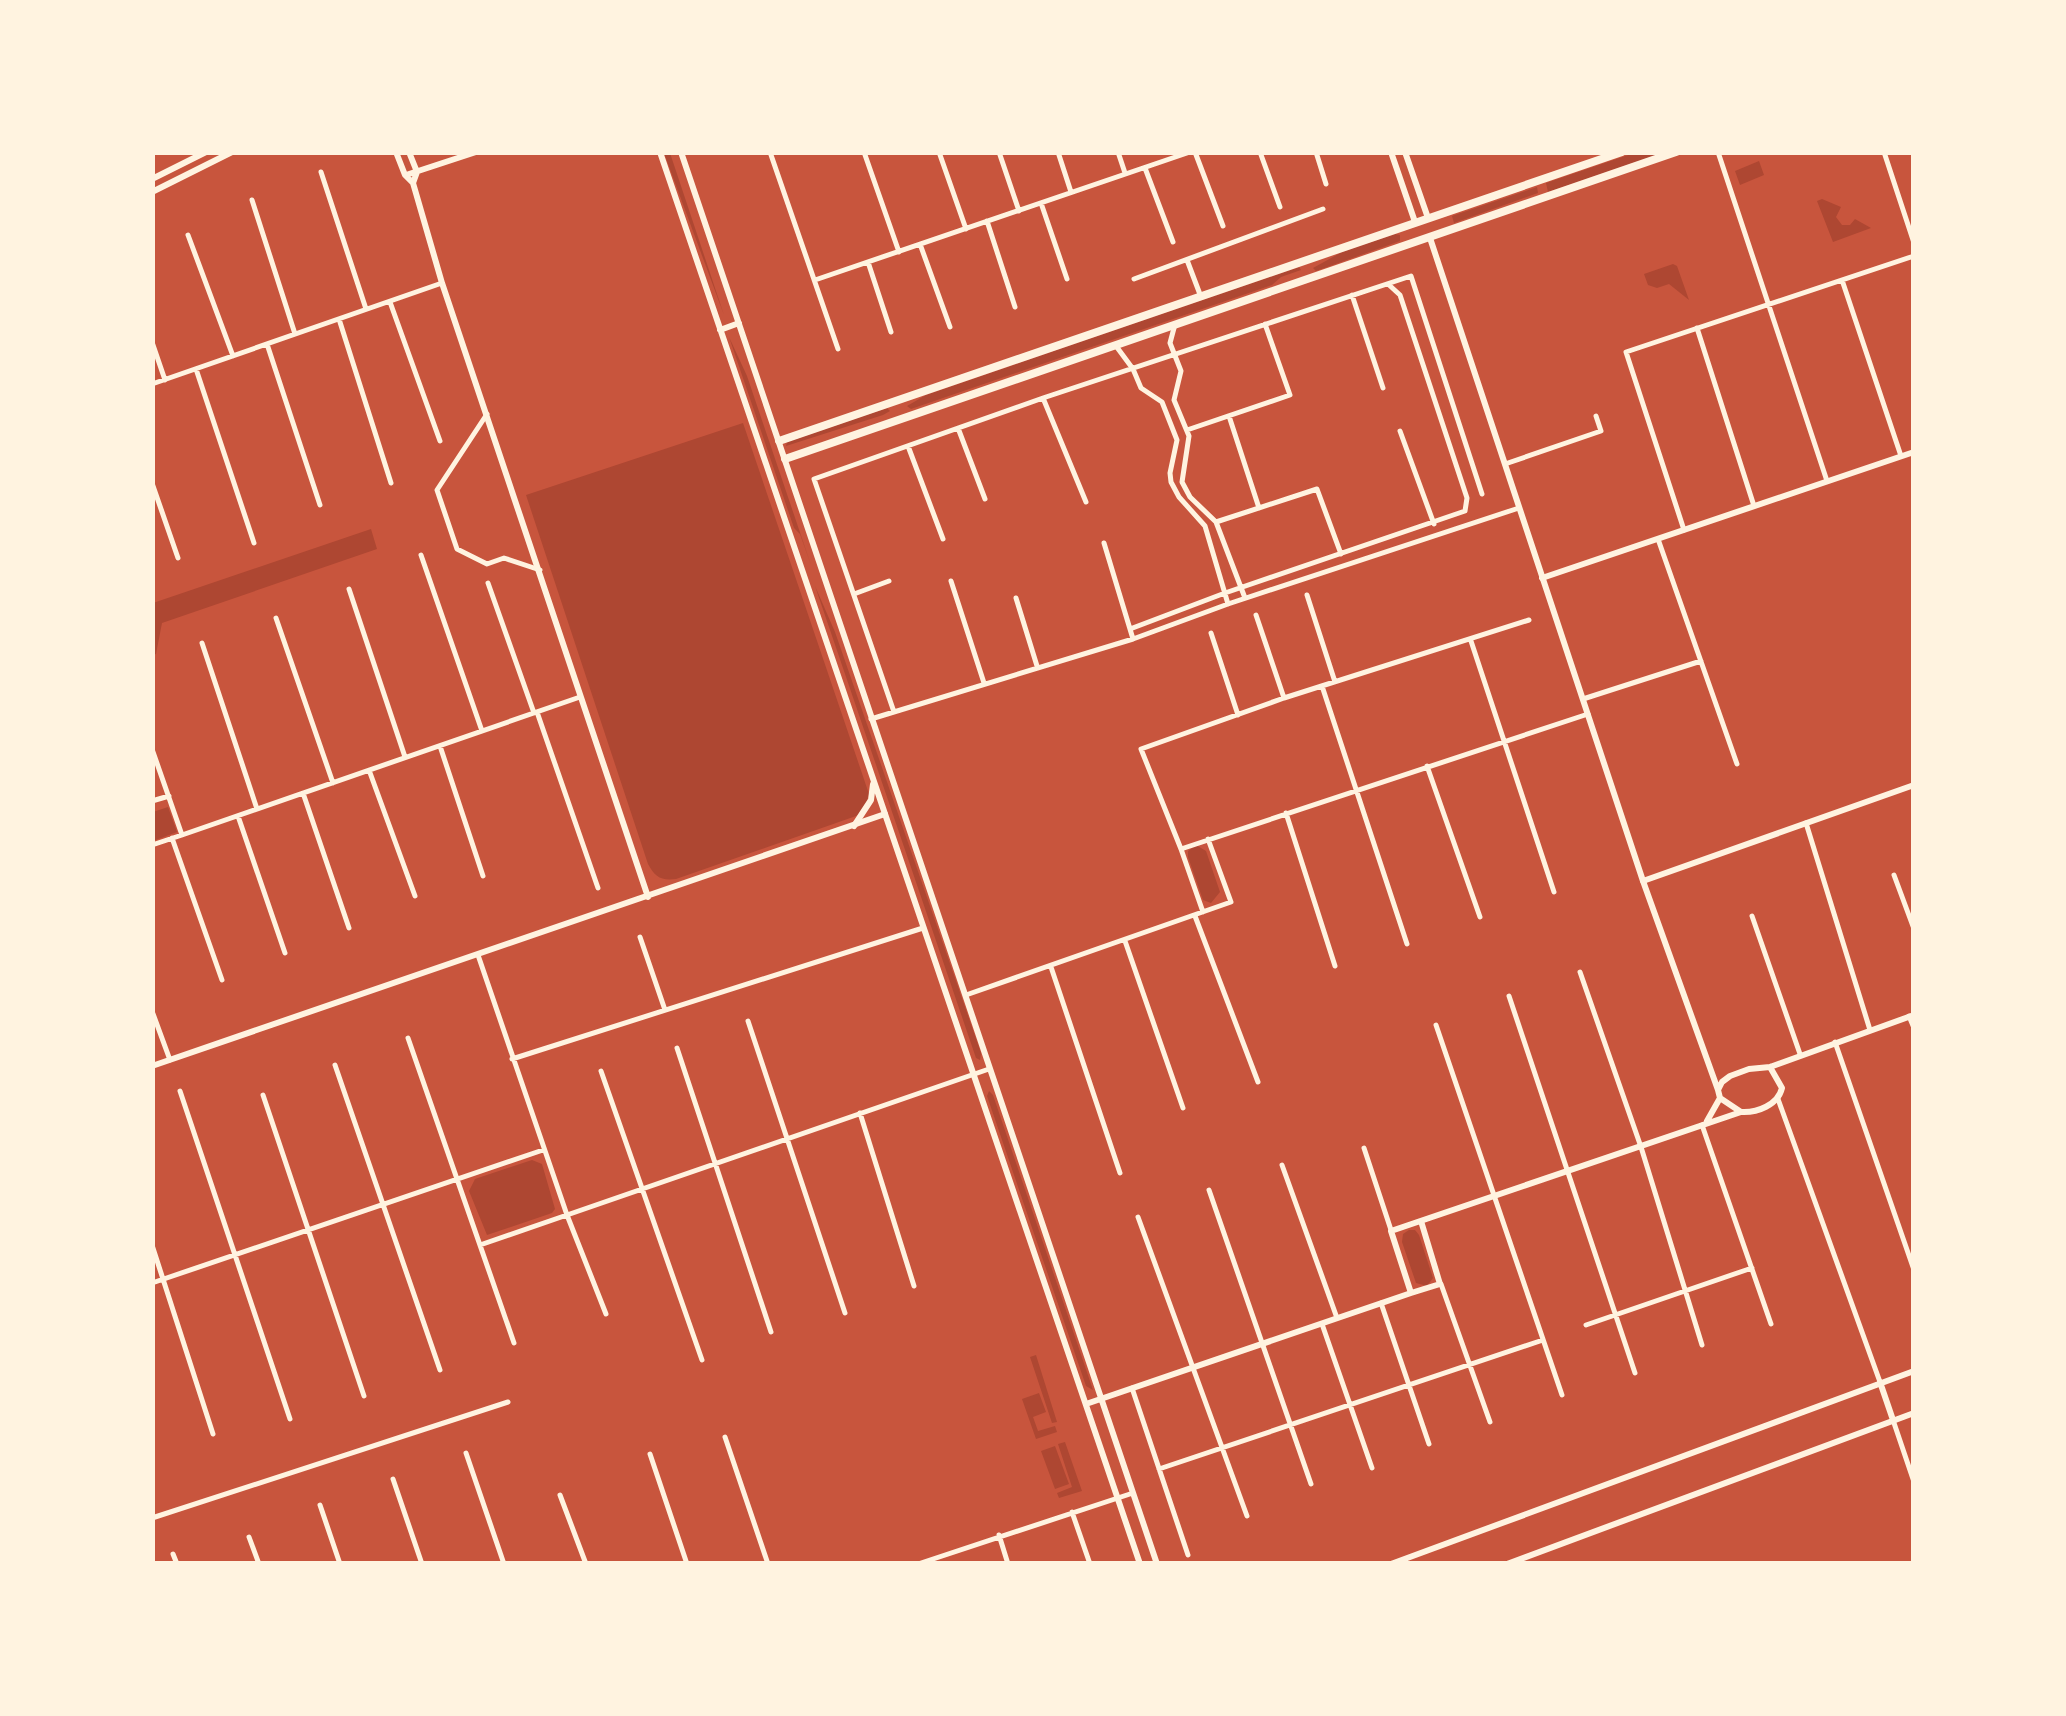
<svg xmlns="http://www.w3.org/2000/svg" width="2066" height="1716" font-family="Montserrat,sans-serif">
	<rect width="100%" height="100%" fill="#c8553d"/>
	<path fill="#ae4732" d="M1637,152l25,1 -114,39 -2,-9z
		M664,153h6l54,162z
		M1759,161l5,14 -24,10 -5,-14z
		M1537,187l1,6 -84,30 -2,-7z
		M1822,199l19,8 -5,10 6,8h8l5,-6 16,9 -38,14 -16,-41z
		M1395,234l5,1v6l-84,30 -3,-3 29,-16z
		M1673,264l4,2 12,34 -20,-16 -12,4 -9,-3 -4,-11z
		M1299,267l2,3 -20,7 -9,8 -361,124 -4,-3 19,-11z
		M729,337l18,39 64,189 -11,-31 -6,-6z
		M887,408l3,3 -7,4 -97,31 1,-4z
		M743,423l126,371 -5,16 -8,6 -180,63c-15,2 -21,-2 -28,-15l-122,-369z
		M371,529l6,20 -215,74 -6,31 -3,1v-52z
		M815,586l20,46 146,421 -1,7 -4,-2z
		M168,807l9,25 -24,9v-29z
		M1196,845l10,6 14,41 -9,11 -8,-3 -15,-43v-6z
		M989,1091l4,4 100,295 -7,-4 -99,-290z
		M532,1160l10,4 13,45 -3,4 -65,22 -18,-44 6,-12z
		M1409,1230h6l4,5 14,43 -6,8 -11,-3 -14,-41 1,-8z
		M1036,1355l21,67 -5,1 -22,-66z
		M1039,1393l7,19 -13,5 5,14 17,-5 2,6 -21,7 -14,-40z
		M1065,1442l17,49 -23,7 -2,-5 15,-6 -14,-43z
		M1055,1446l14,38 -14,5 -14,-38z"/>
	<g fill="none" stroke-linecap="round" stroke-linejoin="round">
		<path stroke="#fff3e0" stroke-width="5" d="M770,152l68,197
			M864,152l35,100
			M939,152l27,77
			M999,152l20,59
			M1058,152l13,40
			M1118,152l7,21
			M1195,152l28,74
			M1260,152l20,55
			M1316,152l10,32
			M1718,152l109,329
			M1884,152l30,91
			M1145,168l28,74
			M321,172l45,137
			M252,200l43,134
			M1041,203l26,76
			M987,221l28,86
			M188,235l45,121
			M920,244l30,83
			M1187,260l14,37
			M868,262l23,70
			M1134,279l189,-70
			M815,280l375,-128
			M1842,280l59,176
			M1352,295l31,93
			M390,302l50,139
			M339,319l52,164
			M1174,328l-4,15 11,28 -7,29 15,36 -7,46 8,15 26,25 29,76
			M1697,328l57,178
			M152,342l13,38
			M267,344l53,161
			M1116,346l17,23 8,19 21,14 15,38 -7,33 1,9 8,15 26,29 23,78
			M196,369l58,174
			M152,384l290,-101
			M1043,398l43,104
			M487,414l-50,76 20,59 30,15 17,-6 36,12
			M1229,416l30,92
			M958,428l27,71
			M1187,430l103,-35 -25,-71
			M1400,431l34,93
			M908,446l35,93
			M1505,464l96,-33 -5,-15
			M152,483l26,75
			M1216,522l101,-33 24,65
			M1684,530l-58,-178 288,-96
			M1658,539l79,225
			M1104,543l29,96
			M421,555l61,176
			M951,581l33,102
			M488,583l46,130
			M349,589l56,168
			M854,594l35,-13
			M1307,595l28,87
			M1016,598l21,68
			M1256,615l28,83
			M276,618l57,165
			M1130,629l95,-36 240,-82 2,-13 -67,-203 -12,-11
			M1211,633l27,82
			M1471,641l83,251
			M202,643l55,166
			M1322,686l85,258
			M1583,699l118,-38
			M537,712l61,176
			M894,712l-80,-233 229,-81 368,-122 71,218
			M871,719l262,-80 95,-35 291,-96
			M440,746l43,130
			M152,749l30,86 -30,10
			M1427,766l53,151
			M369,770l46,126
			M303,793l46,135
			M152,801l17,-5
			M1286,813l49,153
			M238,816l47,137
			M1806,823l64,207
			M182,835l398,-138
			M172,838l50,142
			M1181,849l-40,-100 143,-51 245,-78
			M1894,875l20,54
			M1203,912l-22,-63 407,-135
			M1195,916l63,166
			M1752,916l48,138
			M640,937l25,73
			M1125,941l58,167
			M478,955l89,260 -87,30
			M1051,967l69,206
			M1580,972l61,175 61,198
			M966,995l265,-93 -23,-63
			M1509,996l126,377
			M152,1011l18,49
			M1909,1016l5,12
			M748,1021l97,292
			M1436,1025l126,370
			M408,1038l106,305
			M1835,1042l79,228
			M677,1048l94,284
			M512,1059l411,-131
			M335,1065l105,305
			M601,1071l101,289
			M180,1091l110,328
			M263,1095l101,301
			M1778,1099l102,283
			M860,1113l54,173
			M1702,1125l69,199
			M1364,1148l27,82
			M1282,1165l55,153
			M1209,1190l102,294
			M1138,1217l109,299
			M152,1245l61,189
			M152,1283l391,-133
			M1441,1284l49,138
			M1381,1303l48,141
			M606,1314l-39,-99 422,-146
			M1322,1324l50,144
			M1586,1325l166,-57
			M1132,1388l56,167
			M1893,1420l21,62
			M725,1437l43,127
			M466,1453l38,111
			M650,1454l37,110
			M1159,1469l384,-129
			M393,1479l29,85
			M560,1495l26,69
			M320,1505l20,59
			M1072,1512l18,52
			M152,1518l356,-116
			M999,1535l9,29
			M249,1537l10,27
			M173,1554l4,10
			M918,1564l215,-71"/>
		<path stroke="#fff3e0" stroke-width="6" d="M396,152l9,23 8,8 29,100 206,614
			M409,152l8,20 -4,11
			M406,175l70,-23
			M152,179l54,-27
			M152,192l80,-40
			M1542,578l372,-126
			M1643,881l271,-96
			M152,1066l733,-252"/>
		<path stroke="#fff3e0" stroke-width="6" d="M660,152l480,1412
			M681,152l476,1412
			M1391,152l24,70
			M1405,152l23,66
			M1430,238l213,643 75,209
			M720,330l19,-7
			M854,826l17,-26 2,-16
			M1770,1067l12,21c-4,17 -25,25 -41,24l-21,-14 -2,-8 4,-8 8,-6 19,-7 21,-2 144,-52
			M1707,1121l13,-23
			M1421,1221l19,63 -29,9 -20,-62 350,-119
			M1880,1382l13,38
			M1086,1404l325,-111
			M1391,1564l523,-193
			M1507,1564l407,-151"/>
		<path stroke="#fff3e0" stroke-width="8" d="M779,441l843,-289
			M785,459l891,-307"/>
	</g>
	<rect width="2066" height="1716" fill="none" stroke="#fff3e0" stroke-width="310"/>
</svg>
